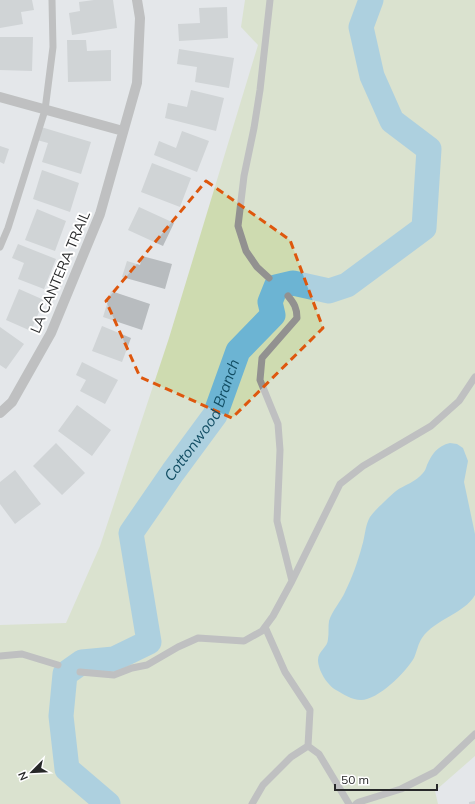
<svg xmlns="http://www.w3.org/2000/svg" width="475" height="804" font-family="Mulish,sans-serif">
	<rect width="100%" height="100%" fill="#e4e7ea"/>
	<path fill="#cedbb0" d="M245,0h230v756l-40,35 3,13h-438v-179l66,-2 34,-77 69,-208 89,-293 -17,-18z"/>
	<path fill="#6cb4d3" d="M450,443l7,1 6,4 5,13 -4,21 11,52v61c-11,19 -40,24 -53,43 -4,6 -5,13 -8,20 -8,14 -36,42 -53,42 -9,0 -18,-6 -25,-10 -9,-5 -18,-20 -18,-30 0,-9 10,-13 10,-21 1,-6 0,-12 1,-18 3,-10 12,-20 16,-29 7,-14 13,-31 17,-46 3,-9 3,-21 8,-29 4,-6 20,-21 26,-26 8,-6 20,-9 27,-18 2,-2 3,-5 4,-8 5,-11 10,-19 23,-22z"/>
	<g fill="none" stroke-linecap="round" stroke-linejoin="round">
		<path stroke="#6cb4d3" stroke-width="25" id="s1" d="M108,804l-41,-35 -6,-53 4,-42 17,-12 32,-3 35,-17 -18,-109 42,-61 42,-57 23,-64 35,-36 -3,-13 6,-15 17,-4 36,8 18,-6 77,-57 5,-79 -37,-28 -20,-45 -11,-49 10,-27"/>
	</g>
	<path fill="#b8bcbf" d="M0,0h32l2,10 -13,2 2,12 -23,4z
		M94,0h19l4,28 -45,7 -3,-22 11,-2 -1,-9z
		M227,7l1,31 -49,3 -1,-17 22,-1 -1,-15z
		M0,37h33l-1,34 -32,-1z
		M67,40h19l1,11 24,-1v31l-43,1z
		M179,49l55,9 -5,30 -34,-6 2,-15 -20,-3z
		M191,90l33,8 -8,33 -51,-13 3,-15 19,4z
		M41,127l50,15 -10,32 -39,-12 6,-19 -11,-3z
		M182,131l27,10 -12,31 -43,-17 5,-14 17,7z
		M0,146l9,3 -5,15 -4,-2z
		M152,163l39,15 -11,29 -39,-15z
		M42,170l37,13 -9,29 -37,-13z
		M139,207l35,16 -11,23 -35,-16z
		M37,209l29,12 -11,30 -30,-11z
		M18,244l38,15 -12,30 -26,-10 6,-16 -12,-5z
		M142,256l30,8 -7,25 -43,-12 5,-16 13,4z
		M19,289l25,11 -13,31 -25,-11z
		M111,291l39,13 -8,26 -39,-13z
		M102,326l29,12 -9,24 -30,-11z
		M0,327l24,17 -18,25 -6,-4z
		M82,362l36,18 -13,24 -25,-13 6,-11 -10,-5z
		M77,405l34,25 -19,26 -34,-25z
		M56,443l29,30 -23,22 -29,-29z
		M15,470l26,34 -26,20 -15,-20v-22z
		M475,801v3h-6v-2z"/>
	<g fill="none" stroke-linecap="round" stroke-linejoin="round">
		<path stroke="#929190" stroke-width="7" d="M0,247l8,-19 37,-118 8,-63 -1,-47
			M269,278l-12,-11 -11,-16 -8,-25 6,-50 10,-48 6,-38 10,-90
			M292,581l48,-97 23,-18 68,-40 28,-25 16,-24
			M0,656l22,-2 36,11
			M80,672l34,3 18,-7 15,-3 31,-18 20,-9 46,3 18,-10 11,-15 19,-35 -15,-60 3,-71 -2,-26 -18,-44 2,-22 35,-40c0,-10 -3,-15 -9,-22
			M308,746l11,8 30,50
			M252,804l11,-19 28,-28 17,-11 2,-36 -25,-38 -20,-45
			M356,804l3,-2 42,-13 34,-17 40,-38"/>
		<path stroke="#929190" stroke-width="10" d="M0,97l123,34
			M0,413l12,-11 39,-69 49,-119 37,-131 3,-65 -3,-18"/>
	</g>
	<path d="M0 0H475V804H0ZM206,181l84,59 33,88 -91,90 -92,-41 -34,-76z" fill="#e4e7ea" fill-opacity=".55" fill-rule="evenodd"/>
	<path fill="none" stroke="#de570d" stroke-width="3" stroke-dasharray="8 5" stroke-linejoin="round" d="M206,181l84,59 33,88 -91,90 -92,-41 -34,-76z"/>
	<g text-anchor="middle" stroke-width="4" stroke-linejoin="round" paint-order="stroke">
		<g font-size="14" fill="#272829" stroke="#fff">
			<text transform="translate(60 272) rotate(-67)" y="5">LA CANTERA TRAIL</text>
		</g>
		<g font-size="15" font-style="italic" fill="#114d63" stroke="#fff">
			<text dy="5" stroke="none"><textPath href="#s1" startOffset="486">Cottonwood Branch</textPath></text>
		</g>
	</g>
	<g transform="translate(32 772) rotate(246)" stroke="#ffffff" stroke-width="3" paint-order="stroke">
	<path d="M0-3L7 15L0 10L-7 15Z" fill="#272829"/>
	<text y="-6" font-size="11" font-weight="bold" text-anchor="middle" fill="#272829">N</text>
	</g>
	<path d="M335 784v6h102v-6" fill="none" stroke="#272829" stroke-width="2"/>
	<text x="341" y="784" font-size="12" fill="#272829" stroke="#ffffff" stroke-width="3" paint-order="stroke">50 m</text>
</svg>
